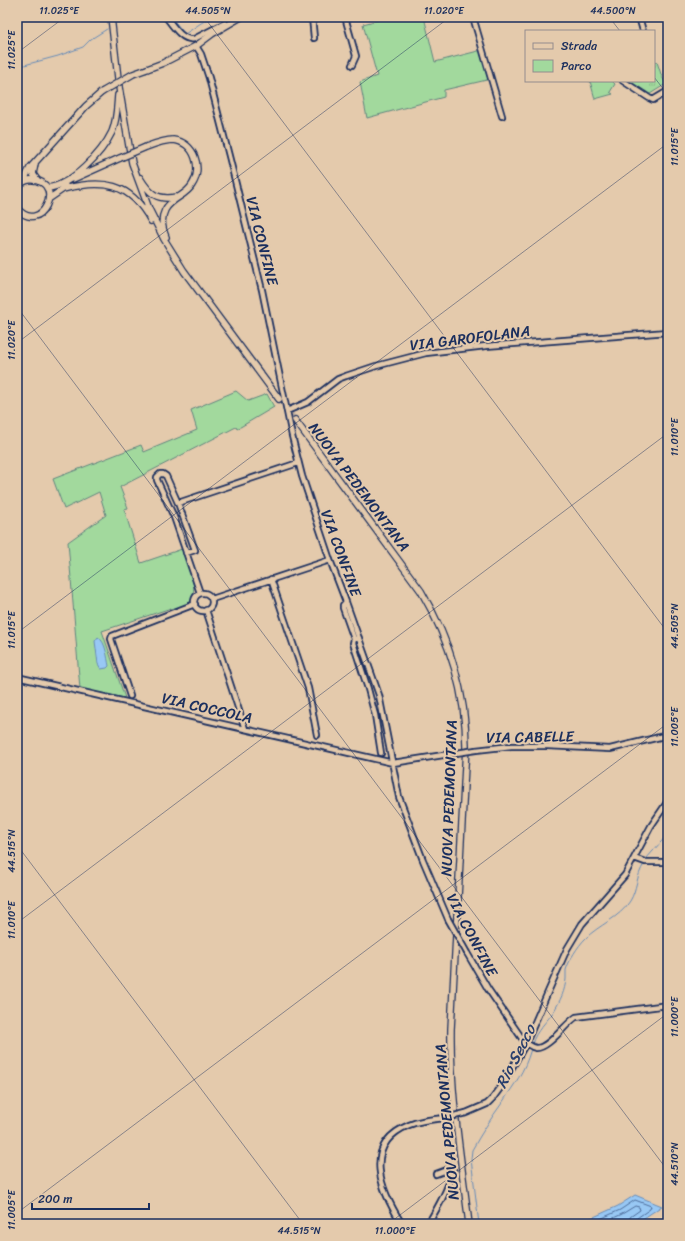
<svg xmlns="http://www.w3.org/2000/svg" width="685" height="1241" font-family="Sriracha,sans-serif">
	<defs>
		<pattern id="park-tufts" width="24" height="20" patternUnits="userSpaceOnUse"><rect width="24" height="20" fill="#a2d99d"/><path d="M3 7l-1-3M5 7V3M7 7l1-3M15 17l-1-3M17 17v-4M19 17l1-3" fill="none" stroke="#8bbb8a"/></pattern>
	</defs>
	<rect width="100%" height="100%" fill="#e4caac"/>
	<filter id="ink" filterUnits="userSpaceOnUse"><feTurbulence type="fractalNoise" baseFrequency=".025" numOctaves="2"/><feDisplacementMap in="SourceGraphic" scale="8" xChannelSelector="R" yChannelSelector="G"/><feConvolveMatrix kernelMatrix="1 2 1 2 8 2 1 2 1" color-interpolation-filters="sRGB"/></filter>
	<g filter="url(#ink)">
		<path fill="#a2d99d" stroke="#5e847e" d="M389,17h35l11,45 47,-12 9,29 -47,11v7l-77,21 -7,-36 17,-6 -14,-52z
			M590,81h22l3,3 -5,8 3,2 -18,5z
			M236,391l12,10 19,-7 7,13 -37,22 -1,-2 -116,60 8,21 -4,1 17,54 41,-14c5,14 17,37 9,51 -3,6 -13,8 -19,10l-1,-2 -69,23 23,67 -45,-9 -12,-147 38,-27 -7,-23 -35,17 -11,-30 88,-34 3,7 53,-22 -6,-20z"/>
		<path fill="url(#park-tufts)" stroke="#5e847e" d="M657,62l5,15 4,7 -16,10 -20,-13h24v-18z"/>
		<path fill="#98c8f4" stroke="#668bb8" d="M98,637c8,5 9,20 11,29l-2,2 -6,1 -3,-5 -3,-23z
			M635,1195l27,11 -27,18h-51l1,-3 33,-15z"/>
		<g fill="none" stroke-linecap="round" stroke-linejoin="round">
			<path stroke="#4d6c9a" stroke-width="1" d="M589,1224l31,-14 15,-10 16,6 -1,3 -16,11 -1,4
				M601,1224l21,-10 13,-8 4,1 1,3 -10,7 -2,7"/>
			<path stroke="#668bb8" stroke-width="1" d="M171,17l14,17 16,-11 12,-6
				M118,23l10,-6
				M17,67l41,-11 25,-9 8,-8 16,-10
				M646,859l22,-25
				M532,1044c4,-14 15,-22 22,-33 6,-10 11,-20 12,-32 0,-3 0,-6 0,-9 3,-10 12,-24 19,-31 13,-14 35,-21 45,-38 7,-11 6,-25 14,-37
				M479,1224l-8,-65 1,-9c9,-16 19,-32 30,-47 13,-20 22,-30 29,-54"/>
			<path stroke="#bcab9c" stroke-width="5.5" stroke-dasharray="5.5 3" stroke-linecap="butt" d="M279,399l16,21"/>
			<g stroke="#1b2f5e" stroke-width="8">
				<path id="minor" d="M166,17c7,9 16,24 28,22l31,-16
					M312,17l2,21
					M345,17l11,39 -4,9
					M473,17l29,99
					M639,17l4,14
					M196,46l5,8 8,24 21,82 32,130 30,146 10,40 28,84 16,42 33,93 20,102 24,63 25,59
					M623,81l26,17 4,2 15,-9
					M287,411l21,-9 30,-23 8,-3 30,-10 50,-13 60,-7 182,-14
					M178,503l120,-40
					M186,553l9,-3 -17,-47 -12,-27 -3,-2h-3l-3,3v3l17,37 26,76
					M271,579l37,109 9,47
					M194 602a9 9 0 1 1 18 0a9 9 0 1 1-18 0Z
					M212,599l118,-39
					M346,602l-3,3v3l11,31
					M206,610l39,119
					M359,638l-5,1 -1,4 15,46 7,26 6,38
					M17,677l376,86 63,-10
					M130,696l-19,-57 1,-3 83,-32
					M476,750l35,-4h36l63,3 58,-14
					M634,858l11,4h23
					M467,953l21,36 33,48c4,5 9,10 15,11 12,1 29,-24 40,-31l92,-12
					M466,1113l21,-9 6,-6 8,-11 25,-44 22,-51 19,-43 15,-25 43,-49 26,-49 17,-25
					M402,1224c-21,-33 -41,-79 7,-99 12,-5 25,-6 37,-7
					M428,1224c10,-17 20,-34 25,-54l-1,-2 -16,6"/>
			</g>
			<g stroke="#1b2f5e" stroke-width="8">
				<path id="major" d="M111,17l8,70 10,59 3,17 17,46 15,30 20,32 95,128
					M147,69l16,-6 33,-17 16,-12 29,-17
					M146,147c8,-3 18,-7 27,-7 22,2 30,29 19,45 -6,11 -21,13 -27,25 -4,8 -3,18 1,27
					M35,164l-2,10 5,7
					M140,178c9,15 17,23 36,19
					M73,179l47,-21
					M23,182l7,-14 56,-62 16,-14
					M17,188c4,-5 9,-9 16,-8 33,2 8,57 -16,28
					M47,188c24,-2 55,-35 65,-56 5,-12 5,-25 6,-37
					M63,189c40,-10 67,-7 88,32
					M50,198l16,-11
					M295,420l126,171c28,48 45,101 45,156l-15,282c-1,65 10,130 18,195"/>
			</g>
			<use href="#minor" stroke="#e4caac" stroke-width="4.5"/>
			<use href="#major" stroke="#e4caac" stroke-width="5.5"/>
			<g stroke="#1b2f5e" stroke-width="8" stroke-linecap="butt">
				<path id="minor-bridge" d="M456,753l20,-3
					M448,919l19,34
					M446,1118l20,-5"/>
			</g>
			<g stroke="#1b2f5e" stroke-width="8" stroke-linecap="butt">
				<path id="major-bridge" d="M102,92l31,-18 14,-5
					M120,158l26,-11"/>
			</g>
			<use href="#minor-bridge" stroke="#e4caac" stroke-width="4.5"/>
			<use href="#major-bridge" stroke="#e4caac" stroke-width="5.5"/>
		</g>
	</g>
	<path fill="none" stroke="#1b2f5e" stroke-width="1" stroke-opacity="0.45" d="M204,17l464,616M609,17l11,14M17,53l48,-36M654,77l14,18M17,307l651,864M17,343l433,-326M17,633l651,-490M17,845l286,379M17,923l651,-490M17,1213l651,-490M388,1224l280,-211"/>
	<g text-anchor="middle" stroke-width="4" stroke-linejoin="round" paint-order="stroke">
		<g font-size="15" fill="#1b2f5e" stroke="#e4caac">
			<text transform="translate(262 241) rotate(76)" y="5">VIA CONFINE</text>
			<text transform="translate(470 338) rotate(-7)" y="5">VIA GAROFOLANA</text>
			<text transform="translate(359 487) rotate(53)" y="5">NUOVA PEDEMONTANA</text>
			<text transform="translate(341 553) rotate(70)" y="5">VIA CONFINE</text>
			<text transform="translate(207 708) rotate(13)" y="5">VIA COCCOLA</text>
			<text transform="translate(530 737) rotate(-1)" y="5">VIA CABELLE</text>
			<text transform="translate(449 798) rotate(-88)" y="5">NUOVA PEDEMONTANA</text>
			<text transform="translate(472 935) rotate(62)" y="5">VIA CONFINE</text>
			<text transform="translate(447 1122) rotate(-95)" y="5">NUOVA PEDEMONTANA</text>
		</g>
		<g font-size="16" font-style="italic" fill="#283e6d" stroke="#e4caac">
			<text transform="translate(515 1056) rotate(-63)" y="6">Rio Secco</text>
		</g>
	</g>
	<rect width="685" height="1241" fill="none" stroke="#e4caac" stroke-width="44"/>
	<rect x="525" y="30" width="130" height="52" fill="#e4caac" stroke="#948c8d"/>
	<rect x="533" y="43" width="20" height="6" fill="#e4caac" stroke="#948c8d"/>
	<text x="561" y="50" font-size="12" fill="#1b2f5e">Strada</text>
	<rect x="533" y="60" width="20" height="12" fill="#a2d99d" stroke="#948c8d"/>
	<text x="561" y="70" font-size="12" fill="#1b2f5e">Parco</text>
	<path d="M32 1203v6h117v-6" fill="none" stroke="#1b2f5e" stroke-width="2"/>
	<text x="38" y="1203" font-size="12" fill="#1b2f5e" stroke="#e4caac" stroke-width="3" paint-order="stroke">200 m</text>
	<rect x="22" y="22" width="641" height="1197" fill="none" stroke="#1b2f5e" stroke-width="1.5"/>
	<g font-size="10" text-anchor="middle" fill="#1b2f5e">
		<text x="59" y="14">11.025°E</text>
		<text x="208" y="14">44.505°N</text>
		<text x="444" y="14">11.020°E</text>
		<text x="613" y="14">44.500°N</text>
		<text transform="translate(11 50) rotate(-90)" y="4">11.025°E</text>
		<text transform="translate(674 147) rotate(-90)" y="4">11.015°E</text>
		<text transform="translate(11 340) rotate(-90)" y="4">11.020°E</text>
		<text transform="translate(674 437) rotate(-90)" y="4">11.010°E</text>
		<text transform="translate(674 626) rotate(-90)" y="4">44.505°N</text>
		<text transform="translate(11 630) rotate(-90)" y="4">11.015°E</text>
		<text transform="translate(674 727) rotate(-90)" y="4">11.005°E</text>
		<text transform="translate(11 851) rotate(-90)" y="4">44.515°N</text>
		<text transform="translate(11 920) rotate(-90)" y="4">11.010°E</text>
		<text transform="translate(674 1017) rotate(-90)" y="4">11.000°E</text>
		<text transform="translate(674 1164) rotate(-90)" y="4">44.510°N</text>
		<text transform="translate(11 1210) rotate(-90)" y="4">11.005°E</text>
		<text x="299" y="1234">44.515°N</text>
		<text x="395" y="1234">11.000°E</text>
	</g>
</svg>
